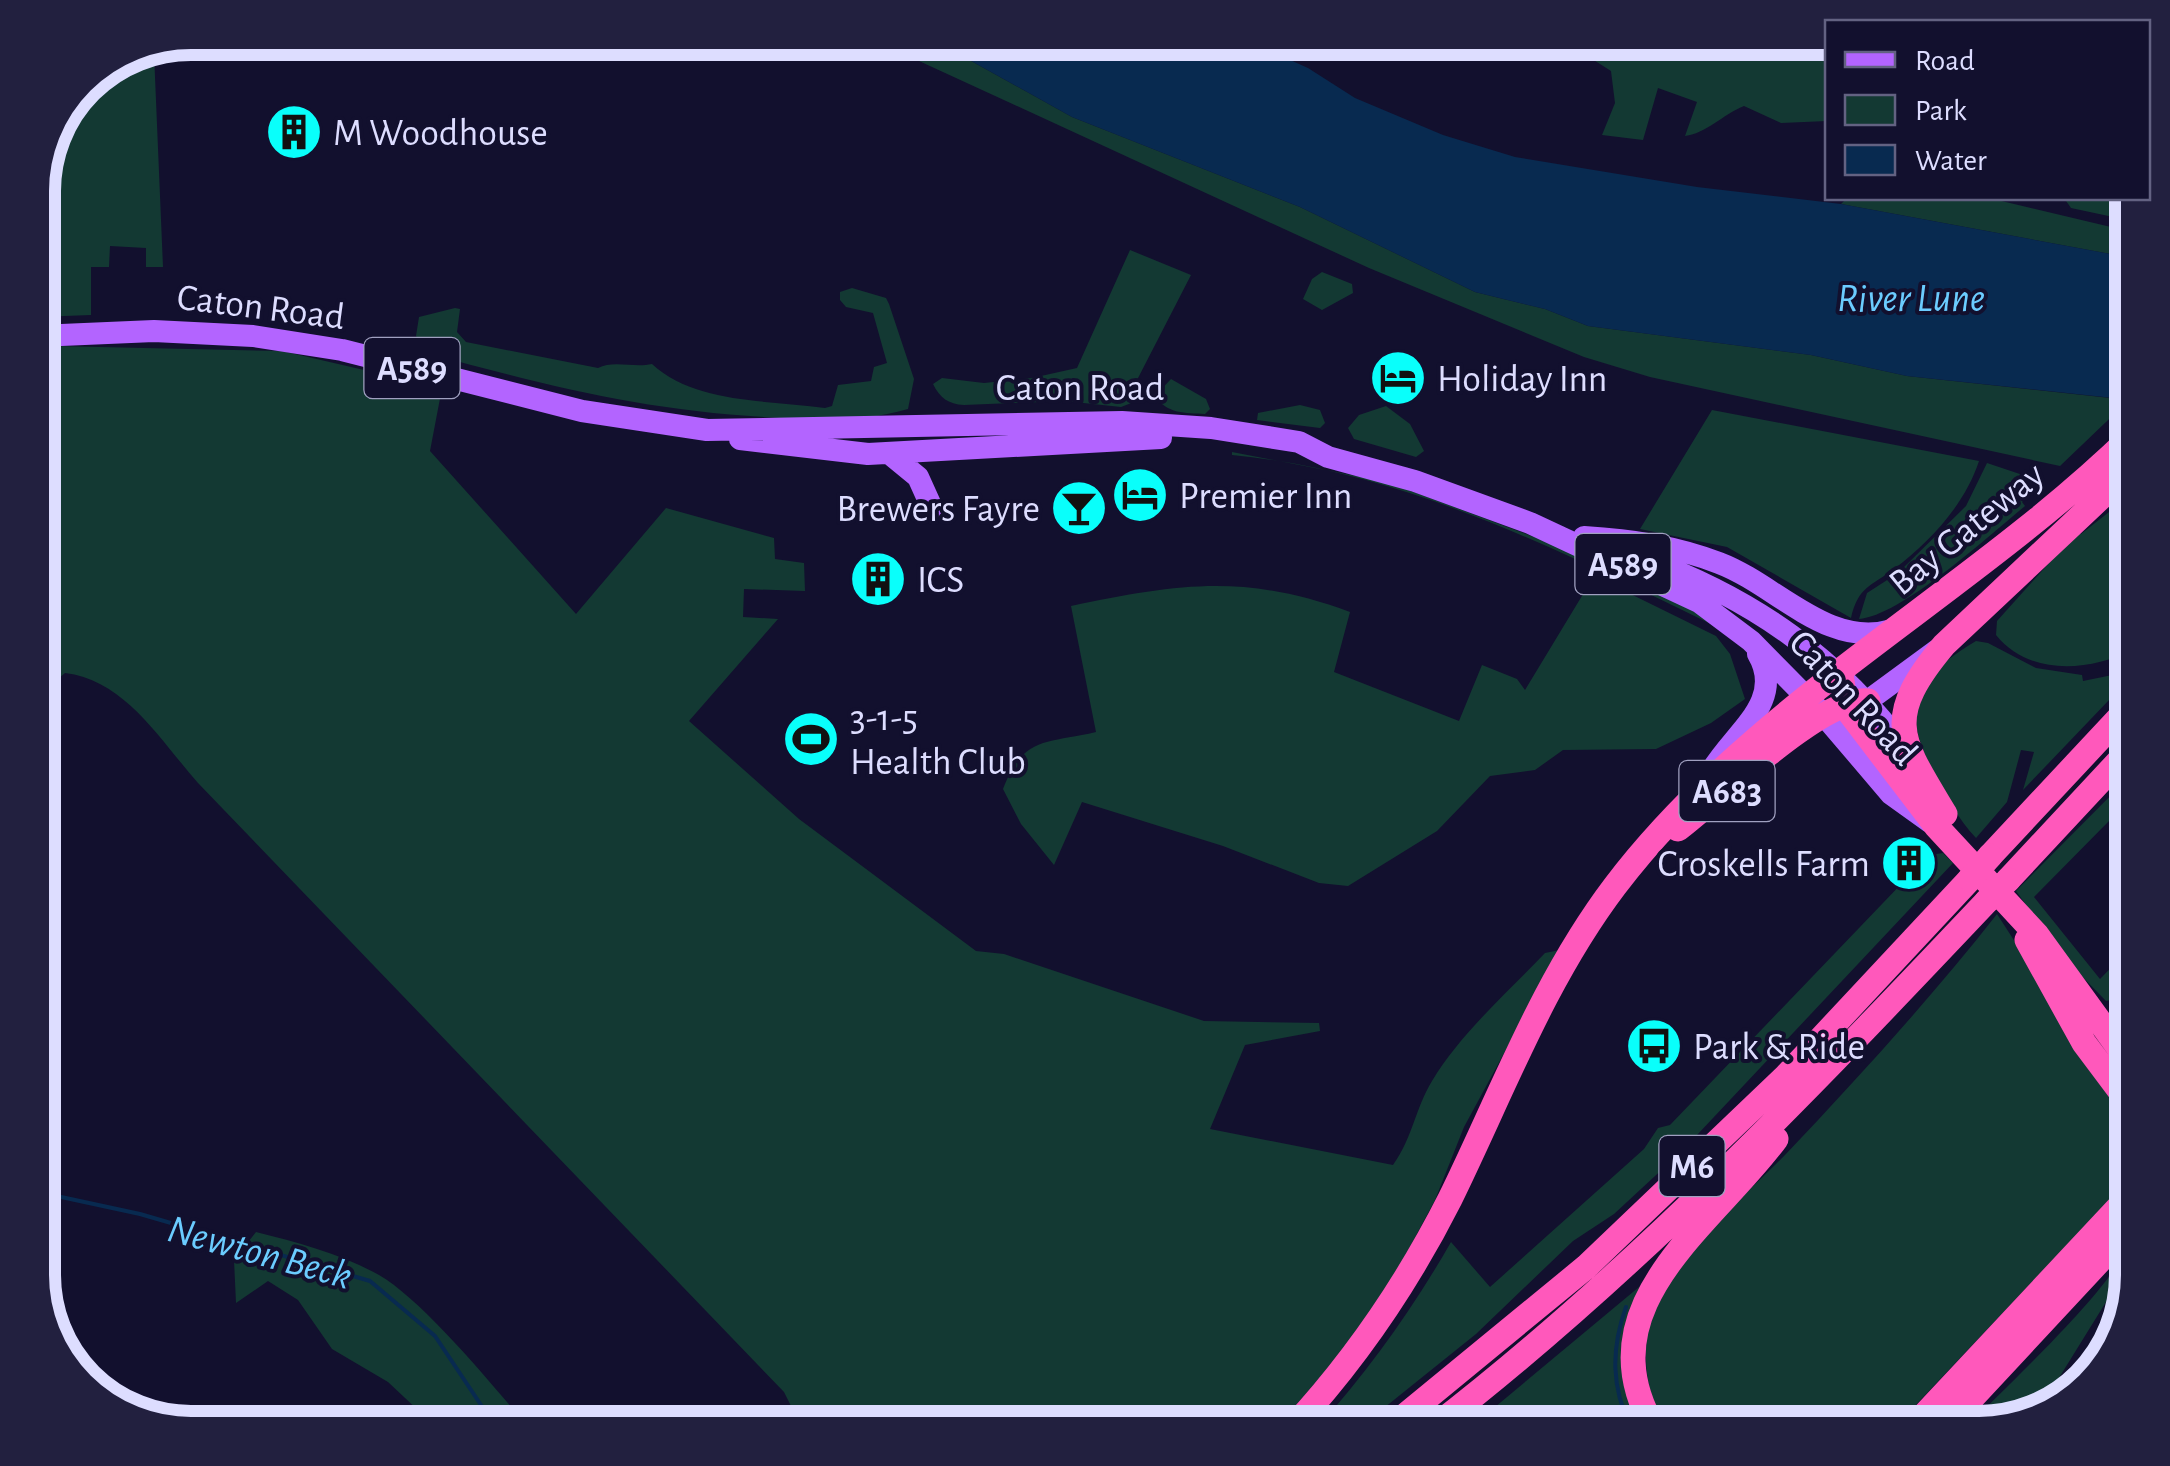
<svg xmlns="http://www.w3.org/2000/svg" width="2170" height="1466" font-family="'Alegreya Sans',sans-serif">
	<rect width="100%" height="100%" fill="#12102e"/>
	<path fill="#133933" d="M869,38h61l142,79 228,90 175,85 70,17 43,17 223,29 96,21 222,24 -69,66 -410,-89 -66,-20 -215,-89z
		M1539,38h288v83l-46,2 -37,-17c-22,9 -37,27 -59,30l12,-34 -39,-14 -15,52 -41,-5 13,-32 -4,-32 -33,-21z
		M154,53l9,214h-17v-19l-36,-2 -1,21h-18v48l-53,2v-136l45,-99z
		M1847,198h142l143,34v26l-291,-54z
		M2064,198h68v23l-61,-13z
		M1130,250l61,25 -54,105 -3,22 -13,5 -56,-6 -101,4c-16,-1 -24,-7 -31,-21l9,-6 42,5 48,-5 45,-10z
		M1322,272l30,12 1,9 -31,17 -19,-11 9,-20z
		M852,288l34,10 3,6 25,75 -6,30c-48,14 -95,11 -144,8 -122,-7 -220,-32 -337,-64l-11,-17 3,-19 36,-9 5,1 -3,23 9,10 132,26c15,-8 36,0 54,-4 43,40 117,36 173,44l7,-2 6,-21 33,-4 3,-14 13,-4 -14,-50 -27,-6 -6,-7v-8z
		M55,346l227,5 160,37 -12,63 146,163 90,-106 108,30 1,21 29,4 1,28 -61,-2 -1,28 35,2 -89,102 110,98 177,132 28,3 200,67 115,2 1,8 -75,14 -35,84 183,36c20,-28 22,-56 39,-84 29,-48 74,-87 113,-128l15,-3 -96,177 -29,73 -39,73 -45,69 -75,86h-474l-18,-36 -586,-609c-38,-43 -73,-103 -133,-110l-27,23v-276l15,-32z
		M1171,379l35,20 4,10 -5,5c-20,-1 -38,0 -50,-18z
		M1300,405l20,5 5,13 -5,5 -63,-8 1,-7z
		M1386,406l24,18 14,27 -8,6 -62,-18 -6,-11 11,-13z
		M1712,410l267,51c-14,43 -48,80 -85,108 -23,17 -36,18 -43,49l-124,-71 -87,-18z
		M1232,452l155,30 262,98 70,48c-154,-75 -314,-157 -487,-173z
		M1987,463l57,19 -22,20 3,4c-35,29 -124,110 -166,113l8,-26 31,-20 68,-67z
		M2123,501l9,3v146c-42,21 -102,27 -136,-15l1,-14 79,-88 5,1z
		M1594,576l122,60 14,18 15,45 -34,24 -55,26 -93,1 -28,20 -45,6 -53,55 -89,55 -29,-3 -96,-37 -141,-44 -28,63 -33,-41 -18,-35c21,-54 43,-45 93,-57l-25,-126c106,-22 174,-33 279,6l-16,60 125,49 23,-56 35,14 8,11z
		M1976,641l12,2 48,25 46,7 1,6 49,-10v5l-109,114 11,-38 -13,-2 -14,52 -31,36c-18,-19 -29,-41 -42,-65 -34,-64 -22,-94 42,-132z
		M2132,774v61l-22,-15 -76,77 66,82 32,-33v35l-16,18 -10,2 -39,-40 -51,-70z
		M1943,853l10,10 -271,288 -68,63 -41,27 -97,93 -117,94h-42c52,-58 95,-118 134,-186l39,45 154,-138 14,-21 12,-3 259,-270z
		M1997,914l126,195 9,39 -2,30 -236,250h-227c-25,-38 -28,-89 -8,-131 27,-54 84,-99 126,-142 73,-77 146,-157 212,-241z
		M256,1232c40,10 86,22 123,43 45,26 115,112 150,153h-92l-49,-46 -56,-33 -34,-49 -30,-19 -32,22 -2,-43z
		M2132,1239v21l-96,155 -70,13c42,-44 146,-138 166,-189z
		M1645,1282v146h-178l22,-16z
		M2128,1289l-22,72 -49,43z"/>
	<path fill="#082a50" d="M930,38h311l67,30 47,30 88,37 72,22 182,30 144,17 291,54v142l-225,-24 -96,-21 -223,-29 -43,-17 -70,-17 -175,-85 -228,-90z
		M44,168l3,97 -4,18 11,78 -1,27 -15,32 4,-58 -4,-181z"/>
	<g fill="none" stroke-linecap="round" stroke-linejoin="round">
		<path stroke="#082a50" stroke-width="4" d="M38,1192l102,22 230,67 65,55 50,75
			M1626,1307c-15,42 -15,80 5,121"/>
		<path stroke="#b364ff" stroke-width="22" d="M38,336l116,-5 99,5 89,14 240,61 125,19 415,-8 89,6 88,14 29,15 87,24 115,42 169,79 52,39 71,72 69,81 39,28
			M740,439l128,15 293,-16
			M890,454l28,23 14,31
			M1584,537c47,3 91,9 135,26 58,22 108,86 173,67
			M1645,559c109,40 194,100 262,193
			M1858,708l79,-58
			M1709,775c21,-40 78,-72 49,-121"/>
		<path stroke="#ff58bb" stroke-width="25" d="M1841,674l5,34 90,118 101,109 95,131
			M1945,814c-45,-75 -63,-95 -1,-169l188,-177
			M1678,829c39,-29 145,-134 190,-128
			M1990,856l142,-152
			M2008,880l124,-133
			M2027,940l57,103 48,64
			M1292,1428c64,-69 115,-144 158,-229 52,-106 93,-218 165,-313 138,-182 354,-291 517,-450
			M1390,1428l196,-161 200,-191 184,-197
			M1433,1428c202,-156 378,-341 554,-527
			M1654,1428c-72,-122 59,-203 122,-289
			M1912,1428l220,-235
			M1944,1428l188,-202"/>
		<path stroke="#ff58bb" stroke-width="25" d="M1970,879l20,-23
			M1987,901l21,-21"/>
	</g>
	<defs>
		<g id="building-disc" transform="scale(2.875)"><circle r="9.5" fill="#09fffb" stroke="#12102e"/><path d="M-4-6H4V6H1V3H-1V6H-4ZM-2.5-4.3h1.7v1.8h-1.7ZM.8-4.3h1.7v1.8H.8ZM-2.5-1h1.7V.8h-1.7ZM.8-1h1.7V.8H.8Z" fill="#111"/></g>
		<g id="hotel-disc" transform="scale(2.875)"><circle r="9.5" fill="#09fffb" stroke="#12102e"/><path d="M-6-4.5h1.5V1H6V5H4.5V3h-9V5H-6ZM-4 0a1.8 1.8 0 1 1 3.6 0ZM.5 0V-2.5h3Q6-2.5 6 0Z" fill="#111"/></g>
		<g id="bar-disc" transform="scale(2.875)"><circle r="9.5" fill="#09fffb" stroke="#12102e"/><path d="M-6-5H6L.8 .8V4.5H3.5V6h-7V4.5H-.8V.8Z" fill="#111"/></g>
		<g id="stadium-disc" transform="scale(2.875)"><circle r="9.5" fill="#09fffb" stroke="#12102e"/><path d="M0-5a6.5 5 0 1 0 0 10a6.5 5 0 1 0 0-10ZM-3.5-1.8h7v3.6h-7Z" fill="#111"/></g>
		<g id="bus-disc" transform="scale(2.875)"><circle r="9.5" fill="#09fffb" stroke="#12102e"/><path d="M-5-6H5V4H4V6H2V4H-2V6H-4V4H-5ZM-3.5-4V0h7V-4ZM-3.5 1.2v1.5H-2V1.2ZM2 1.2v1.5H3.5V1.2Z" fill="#111"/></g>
	</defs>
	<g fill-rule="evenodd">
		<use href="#building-disc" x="294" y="132"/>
		<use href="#hotel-disc" x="1398" y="378"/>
		<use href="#hotel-disc" x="1140" y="495"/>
		<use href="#bar-disc" x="1079" y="508"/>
		<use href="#building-disc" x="878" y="579"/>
		<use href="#stadium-disc" x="811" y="739"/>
		<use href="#building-disc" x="1909" y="863"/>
		<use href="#bus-disc" x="1654" y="1046"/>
	</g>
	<g text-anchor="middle" stroke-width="8" stroke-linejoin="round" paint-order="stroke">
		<g fill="#12102e" stroke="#a0a0c0" stroke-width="2.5">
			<rect x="364.5" y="338" width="95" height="60" rx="8"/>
			<rect x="1575.5" y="534" width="95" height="60" rx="8"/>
			<rect x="1679.5" y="761" width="95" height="60" rx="8"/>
			<rect x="1659.5" y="1136" width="65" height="60" rx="8"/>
		</g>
		<g font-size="35" font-weight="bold" fill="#ddf">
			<text x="412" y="380">A589</text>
			<text x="1623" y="576">A589</text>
			<text x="1727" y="803">A683</text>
			<text x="1692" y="1178">M6</text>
		</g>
		<g font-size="38" fill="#ddf" stroke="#12102e" text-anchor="start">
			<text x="333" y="145">M Woodhouse</text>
			<text x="1437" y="391">Holiday Inn</text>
			<text x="1179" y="508">Premier Inn</text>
			<text x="1040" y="521" text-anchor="end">Brewers Fayre</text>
			<text x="917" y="592">ICS</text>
			<text x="850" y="730">3-1-5<tspan x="850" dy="44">Health Club</tspan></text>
			<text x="1870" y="876" text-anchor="end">Croskells Farm</text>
			<text x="1693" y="1059">Park &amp; Ride</text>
		</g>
		<g font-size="38" fill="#ddf" stroke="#12102e">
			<text transform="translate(261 306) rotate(7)" y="13">Caton Road</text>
			<text x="1080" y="400">Caton Road</text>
			<text transform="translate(1966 528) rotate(-39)" y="13">Bay Gateway</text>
			<text transform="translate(1854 697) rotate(47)" y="13">Caton Road</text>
		</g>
		<g font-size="40" font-style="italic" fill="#6bccff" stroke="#12102e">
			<text x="1911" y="311">River Lune</text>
			<text transform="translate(260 1251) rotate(15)" y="14">Newton Beck</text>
		</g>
	</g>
	<path d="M0 0H2170V1466H0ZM191 55H1979A136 136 0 0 1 2115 191V1275A136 136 0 0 1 1979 1411H191A136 136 0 0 1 55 1275V191A136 136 0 0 1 191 55Z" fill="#22203f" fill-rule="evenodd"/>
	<path fill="none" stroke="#ddf" stroke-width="12" d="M191 55H1979A136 136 0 0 1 2115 191V1275A136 136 0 0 1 1979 1411H191A136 136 0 0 1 55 1275V191A136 136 0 0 1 191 55Z"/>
	<rect x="1825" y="20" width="325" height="180" fill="#12102e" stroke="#636282" stroke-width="2.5"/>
	<rect x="1845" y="52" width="50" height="15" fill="#b364ff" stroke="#636282" stroke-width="2.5"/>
	<text x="1915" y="70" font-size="30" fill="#ddddff">Road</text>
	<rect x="1845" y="95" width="50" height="30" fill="#133933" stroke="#636282" stroke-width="2.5"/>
	<text x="1915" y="120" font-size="30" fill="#ddddff">Park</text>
	<rect x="1845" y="145" width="50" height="30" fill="#082a50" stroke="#636282" stroke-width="2.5"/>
	<text x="1915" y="170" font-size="30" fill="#ddddff">Water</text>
</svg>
